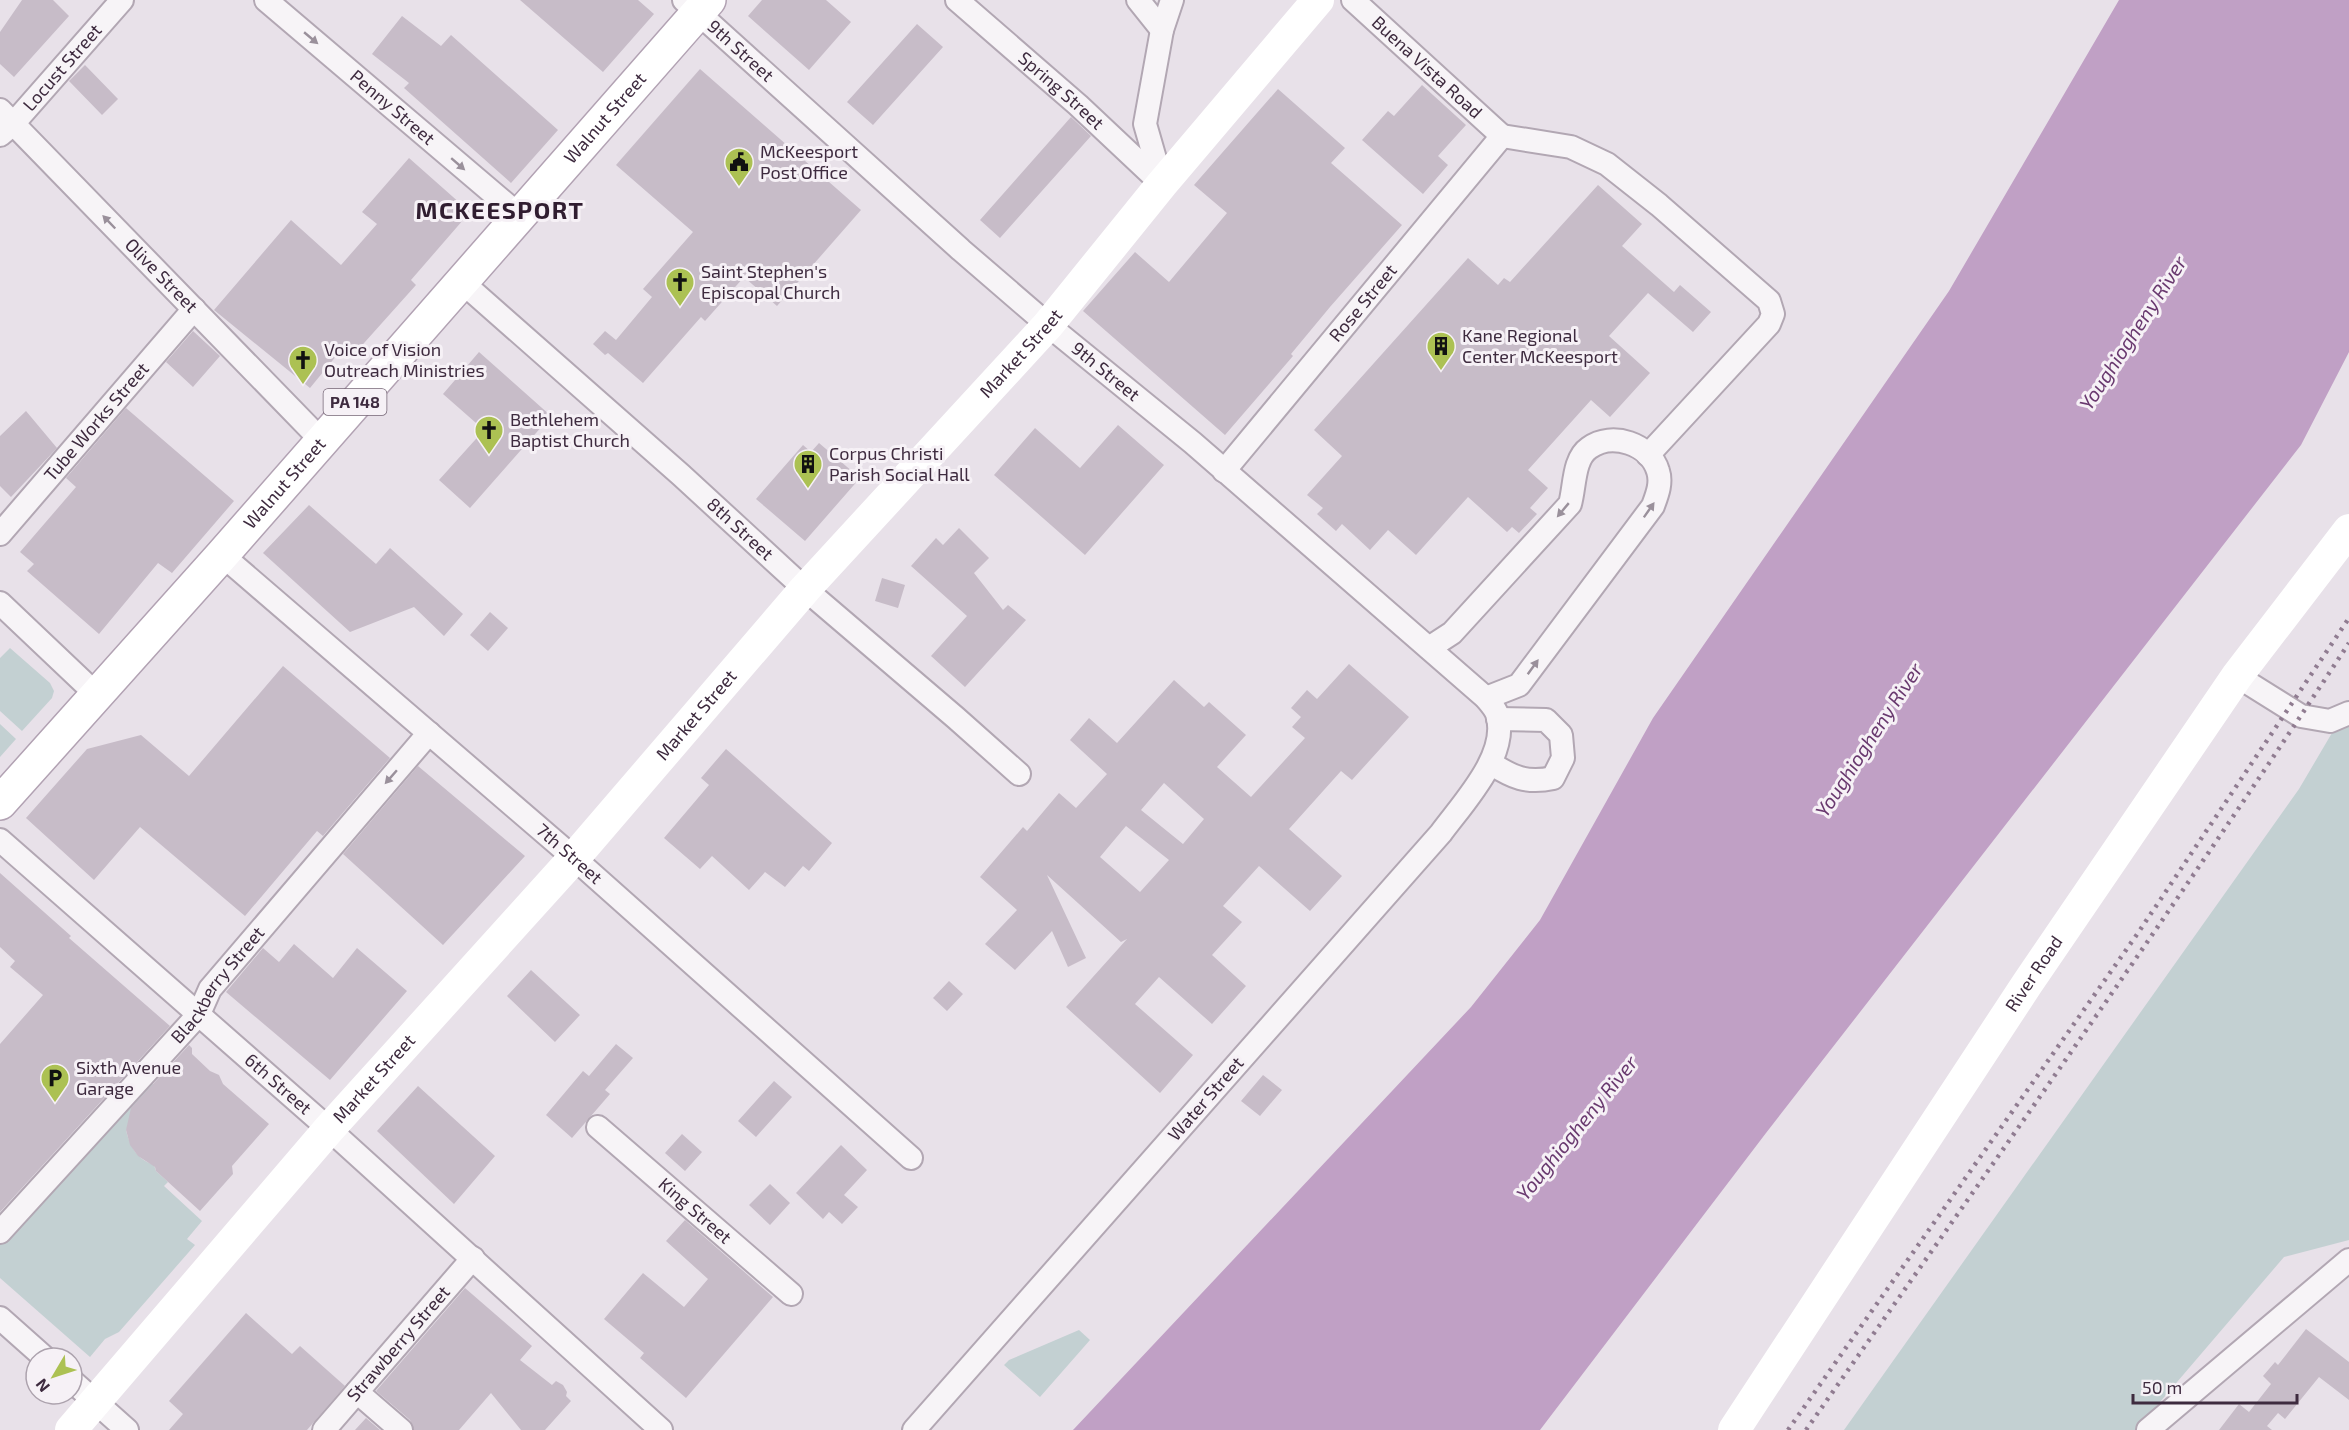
<svg xmlns="http://www.w3.org/2000/svg" width="2349" height="1430" font-family="'Exo 2',sans-serif">
	<rect width="100%" height="100%" fill="#e8e1e9"/>
	<path fill="#c3d0d2" d="M10,648l40,35 4,8 -2,7 -30,33 -22,-20v-53z
		M2349,704v536l-65,17 -148,173h-292l455,-641z
		M0,724l16,15 -16,18z
		M146,1078l15,14 -35,38c4,17 11,29 28,35l2,6 12,11 -4,4 38,35 -15,18 8,6 -76,87 -14,7 -15,18 -90,-79v-38z
		M1079,1330l11,10 -50,57 -36,-32 5,-5z"/>
	<path fill="#c0a0c5" d="M2119,0h230v352l-48,93 -535,688 -226,297h-467l398,-423 69,-87 113,-202 296,-427z"/>
	<path fill="#c7bcc8" fill-rule="evenodd" d="M22,0h31l16,16 -55,61 -14,-13v-32z
		M520,0h118l16,14 -51,58z
		M762,0h64l25,22 -42,48 -61,-54z
		M402,16l39,30 10,-11 107,95 -47,53 -107,-95 5,-5 -37,-29z
		M917,24l26,23 -70,78 -26,-23z
		M85,65l33,34 -16,16 -33,-34z
		M700,69l161,141 -84,96 -33,-29 -39,44 -4,-4 -58,66 -35,-30 -3,2 -12,-11 12,-13 11,9 36,-43 -9,-8 50,-57 -77,-67z
		M1422,85l44,40 -28,31 10,9 -25,29 -61,-54 26,-29 6,5z
		M1278,89l67,59 -14,15 71,62 -72,82 -39,47 2,2 -68,79 -142,-124 52,-59 34,30 58,-69 -33,-28z
		M1071,117l20,19 -91,102 -20,-18z
		M409,158l61,54 -59,68 5,5 -60,67 -10,-8 -36,44 -96,-78 77,-90 50,45 36,-41 -15,-12z
		M1598,185l44,39 -20,22 52,46 6,-7 31,27 -18,20 -45,-39 -39,43 41,37 -40,44 -19,-17 -63,70 20,18 -18,20 7,6 -18,19 -7,-6 -5,5 -39,-35 -52,58 -28,-25 -18,20 -28,-26 -6,7 -19,-17 6,-6 -16,-13 35,-39 -28,-26 154,-172 30,27 6,-7 6,4z
		M193,331l27,25 -27,31 -27,-25z
		M479,352l72,64 -81,92 -31,-28 45,-50 -41,-36z
		M126,408l108,93 -62,72 -14,-10 -59,71 -72,-63 7,-7 -14,-12 56,-65 -10,-9z
		M26,411l31,37 -46,49 -11,-11v-50z
		M1118,425l46,40 -79,90 -91,-80 41,-47 45,40z
		M819,443l41,35 -55,63 -49,-42 47,-54 8,7z
		M309,505l67,59 14,-16 73,66 -19,22 -30,-29 -64,25 -87,-79z
		M959,528l30,30 -15,15 29,37 5,-5 18,15 -61,67 -34,-31 36,-40 -56,-50 25,-28 7,7z
		M882,578l23,7 -7,23 -23,-7z
		M490,612l18,16 -20,23 -18,-16z
		M1349,664l60,53 -57,63 -11,-9 -52,58 53,47 -32,35 -51,-45 -36,40 19,16 -30,33 34,31 -34,38 -53,-47 -24,27 58,51 -33,38 -94,-86 61,-68 -6,3 -74,-67 39,83 -18,9 -16,-36 -37,39 -30,-26 32,-34 -37,-33 43,-50 4,4 32,-38 17,15 31,-34 -37,-34 19,-22 28,25 57,-63 30,27 5,-5 37,33 -29,32 34,30 54,-59 -13,-11 9,-10 -10,-9 16,-18 10,9zM1164,783l40,36 -21,25 -42,-34zM1126,826l43,34 -29,32 -40,-35z
		M283,666l107,92 -67,78 -6,-5 -72,85 -105,-89 -46,53 -68,-62 61,-69 54,-14 48,41z
		M726,749l106,94 -23,28 -6,-5 -18,21 -20,-15 -16,18 -37,-34 -12,13 -36,-31 45,-53 -8,-7z
		M418,766l107,90 -82,89 -100,-91z
		M0,873l71,63 -2,2 101,88 -170,186v-168l43,-49 -33,-28 5,-6 -15,-14z
		M294,944l39,34 24,-30 50,43 -77,89 -104,-88 37,-44 16,14z
		M531,970l49,45 -25,27 -48,-46z
		M949,981l14,13 -16,17 -14,-13z
		M616,1044l17,14 -28,32 5,4 -38,44 -26,-23 37,-44 6,5z
		M189,1045l3,3v6l18,17 9,4 4,9 46,40 -37,42 1,8 -33,37 -44,-40 -1,-4 -17,-11 -8,-11 -4,-15 5,-22z
		M1263,1075l19,15 -22,26 -19,-15z
		M774,1081l18,16 -36,40 -18,-16z
		M418,1086l77,70 -41,48 -77,-73z
		M682,1134l20,18 -17,19 -20,-18z
		M841,1145l26,25 -23,25 14,12 -16,17 -13,-12 -6,7 -27,-26z
		M770,1184l20,19 -20,22 -21,-20z
		M685,1220l88,77 -87,101 -46,-40 4,-5 -40,-34 39,-46 41,34 24,-28 -42,-38z
		M465,1288l67,58 -12,14 32,25 4,-4 7,4 4,7 -1,4 5,5 -26,29h-24l-30,-37 -32,37h-45l-4,-10 -34,-29z
		M246,1313l46,41 8,-8 45,40 -38,44h-138l14,-16 -14,-13z
		M2306,1329l43,33v38l-30,-23 -34,42 -7,-6 -11,13 5,4h-53l20,-26 10,8 22,-28 -8,-8 12,-14 3,3z
		M366,1418l14,12h-25z"/>
	<g fill="none" stroke-linecap="round" stroke-linejoin="round">
		<g stroke="#b2a7b3" stroke-width="26">
			<g id="street">
				<path id="s1" d="M266,0l254,216"/>
				<path id="s2" d="M684,0l277,250 87,75 145,118 293,255c4,5 9,10 11,16 13,40 -34,89 -56,119l-527,597"/>
				<path id="s3" d="M957,0l121,105 84,79"/>
				<path d="M1138,0l24,30"/>
				<path id="s4" d="M1353,0l149,136"/>
				<path id="s5" d="M0,110l322,331"/>
				<path id="s6" d="M0,135l13,-11 109,-124"/>
				<path d="M1502,136l69,11 36,17 52,41 110,96 4,13 -4,10 -121,131"/>
				<path d="M1162,183l-17,-59 17,-94 10,-30"/>
				<path id="s7" d="M462,282l219,193 124,114 151,129 63,56"/>
				<path id="s8" d="M1224,471l278,-335"/>
				<path id="s9" d="M0,534l194,-225"/>
				<path id="s10" d="M222,555l352,303 337,300"/>
				<path d="M0,603l97,92"/>
				<path d="M1429,648l23,-15 118,-129c5,-17 3,-45 19,-56 23,-17 61,-4 69,23 4,12 -1,24 -5,35l-134,179 -33,13"/>
				<path d="M2237,676l64,40 29,5 19,-8"/>
				<path d="M1492,764c20,13 35,20 61,14l10,-20 -2,-23 -15,-15 -48,-1"/>
				<path id="s11" d="M0,840l329,289 332,301"/>
				<path id="s12" d="M598,1127l193,167"/>
				<path id="s13" d="M0,1232l199,-218 11,-25 219,-256"/>
				<path d="M0,1318l45,40"/>
				<path d="M72,1381l55,49"/>
				<path d="M357,1392l44,38"/>
				<path id="s14" d="M324,1430l149,-172"/>
				<path d="M2148,1430l201,-170"/>
			</g>
		</g>
		<g stroke="#b2a2b3" stroke-width="36">
			<g id="primary">
				<path id="s17" d="M0,803l222,-248 487,-555"/>
			</g>
		</g>
		<use href="#street" stroke="#f7f4f7" stroke-width="22"/>
		<g stroke="#fff" stroke-width="32">
			<path id="s15" d="M71,1430l258,-301 245,-271 231,-269 243,-264 114,-141 156,-184"/>
			<path id="s16" d="M1734,1430l293,-446 210,-308 112,-146"/>
		</g>
		<use href="#primary" stroke="#fff" stroke-width="33"/>
		<path stroke="#907c91" stroke-width="4.5" stroke-dasharray="3 6" stroke-linecap="butt" d="M1788,1430l350,-497 211,-315
			M1806,1430c183,-261 368,-521 543,-787"/>
	</g>
	<defs><path id="oneway-solid" d="M-6-.8H1V-3.2L6.5 0L1 3.2V.8H-6Z" transform="scale(1.5)"/></defs>
	<g fill="#9a909b">
		<use href="#oneway-solid" transform="translate(311 38) rotate(40)"/>
		<use href="#oneway-solid" transform="translate(458 164) rotate(41)"/>
		<use href="#oneway-solid" transform="translate(109 222) rotate(-134)"/>
		<use href="#oneway-solid" transform="translate(1563 510) rotate(130)"/>
		<use href="#oneway-solid" transform="translate(1649 510) rotate(-55)"/>
		<use href="#oneway-solid" transform="translate(1533 667) rotate(-54)"/>
		<use href="#oneway-solid" transform="translate(391 777) rotate(131)"/>
	</g>
	<defs>
		<g id="civic-pin" transform="scale(1.5)"><path d="M0 17L-7.5 6A9.5 9.5 0 1 1 7.5 6Z" fill="#acc153" stroke="#f6f1f6"/><path d="M-.6-6.5H3V-4.5H.6V-3L4-1V1h2V6H-6V1h2V-1L-.6-3ZM-1.2 2.5V6h2.4V2.5Z" fill="#111"/></g>
		<g id="church-pin" transform="scale(1.5)"><path d="M0 17L-7.5 6A9.5 9.5 0 1 1 7.5 6Z" fill="#acc153" stroke="#f6f1f6"/><path d="M-1.2-6h2.4v3.5h3.3v2.4h-3.3V6h-2.4V-.1h-3.3v-2.4h3.3Z" fill="#111"/></g>
		<g id="building-pin" transform="scale(1.5)"><path d="M0 17L-7.5 6A9.5 9.5 0 1 1 7.5 6Z" fill="#acc153" stroke="#f6f1f6"/><path d="M-4-6H4V6H1V3H-1V6H-4ZM-2.5-4.3h1.7v1.8h-1.7ZM.8-4.3h1.7v1.8H.8ZM-2.5-1h1.7V.8h-1.7ZM.8-1h1.7V.8H.8Z" fill="#111"/></g>
		<g id="parking-pin" transform="scale(1.5)"><path d="M0 17L-7.5 6A9.5 9.5 0 1 1 7.5 6Z" fill="#acc153" stroke="#f6f1f6"/><path d="M-3.5-5.5H1a3.5 3.5 0 0 1 0 7H-1V5.5H-3.5ZM-1-3.4V-.6H.8a1.4 1.4 0 0 0 0-2.8Z" fill="#111"/></g>
	</defs>
	<g fill-rule="evenodd">
		<use href="#civic-pin" x="739" y="162"/>
		<use href="#church-pin" x="680" y="282"/>
		<use href="#building-pin" x="1441" y="346"/>
		<use href="#church-pin" x="303" y="360"/>
		<use href="#church-pin" x="489" y="430"/>
		<use href="#building-pin" x="808" y="464"/>
		<use href="#parking-pin" x="55" y="1078"/>
	</g>
	<g text-anchor="middle" stroke-width="6" stroke-linejoin="round" paint-order="stroke">
		<rect fill="#f6f1f6" stroke="#756676" stroke-width="1.5" x="323.5" y="389" width="63" height="26" rx="4.5"/>
		<g font-size="16" font-weight="bold" fill="#3e2b3f">
			<text x="355" y="408">PA 148</text>
		</g>
		<g font-size="18" fill="#3e2b3f" stroke="#f6f1f6">
			<text dy="6" stroke="none"><textPath href="#s2" startOffset="76">9th Street</textPath></text>
			<text dy="6" stroke="none"><textPath href="#s6" startOffset="92">Locust Street</textPath></text>
			<text dy="6" stroke="none"><textPath href="#s4" startOffset="100">Buena Vista Road</textPath></text>
			<text dy="6" stroke="none"><textPath href="#s3" startOffset="138">Spring Street</textPath></text>
			<text dy="6" stroke="none"><textPath href="#s1" startOffset="166">Penny Street</textPath></text>
			<text dy="6" stroke="none"><textPath href="#s17" startOffset="914">Walnut Street</textPath></text>
			<text dy="6" stroke="none"><textPath href="#s5" startOffset="231">Olive Street</textPath></text>
			<text dy="6" stroke="none"><textPath href="#s8" startOffset="218">Rose Street</textPath></text>
			<text dy="6" stroke="none"><textPath href="#s15" startOffset="1436">Market Street</textPath></text>
			<text dy="6" stroke="none"><textPath href="#s2" startOffset="562">9th Street</textPath></text>
			<text dy="6" stroke="none"><textPath href="#s9" startOffset="148">Tube Works Street</textPath></text>
			<text dy="6" stroke="none"><textPath href="#s17" startOffset="428">Walnut Street</textPath></text>
			<text dy="6" stroke="none"><textPath href="#s7" startOffset="372">8th Street</textPath></text>
			<text dy="6" stroke="none"><textPath href="#s15" startOffset="950">Market Street</textPath></text>
			<text dy="6" stroke="none"><textPath href="#s10" startOffset="458">7th Street</textPath></text>
			<text dy="6" stroke="none"><textPath href="#s16" startOffset="546">River Road</textPath></text>
			<text dy="6" stroke="none"><textPath href="#s13" startOffset="330">Blackberry Street</textPath></text>
			<text dy="6" stroke="none"><textPath href="#s15" startOffset="464">Market Street</textPath></text>
			<text dy="6" stroke="none"><textPath href="#s11" startOffset="370">6th Street</textPath></text>
			<text transform="translate(1206 1099) rotate(-49)" y="6">Water Street</text>
			<text dy="6" stroke="none"><textPath href="#s12" startOffset="128">King Street</textPath></text>
			<text dy="6" stroke="none"><textPath href="#s14" startOffset="114">Strawberry Street</textPath></text>
		</g>
		<g font-size="18" fill="#3e2b3f" stroke="#f6f1f6" text-anchor="start">
			<text x="760" y="158">McKeesport<tspan x="760" dy="21">Post Office</tspan></text>
			<text x="701" y="278">Saint Stephen's<tspan x="701" dy="21">Episcopal Church</tspan></text>
			<text x="1462" y="342">Kane Regional<tspan x="1462" dy="21">Center McKeesport</tspan></text>
			<text x="324" y="356">Voice of Vision<tspan x="324" dy="21">Outreach Ministries</tspan></text>
			<text x="510" y="426">Bethlehem<tspan x="510" dy="21">Baptist Church</tspan></text>
			<text x="829" y="460">Corpus Christi<tspan x="829" dy="21">Parish Social Hall</tspan></text>
			<text x="76" y="1074">Sixth Avenue<tspan x="76" dy="21">Garage</tspan></text>
		</g>
		<g font-size="20" font-style="italic" fill="#69396f" stroke="#f6f1f6">
			<text transform="translate(2133 333) rotate(-57)" y="7">Youghiogheny River</text>
			<text transform="translate(1869 740) rotate(-57)" y="7">Youghiogheny River</text>
			<text transform="translate(1577 1128) rotate(-51)" y="7">Youghiogheny River</text>
		</g>
		<g font-size="24" font-weight="bold" letter-spacing="1.5" fill="#301d30" stroke="#f6f1f6">
			<text x="500" y="219">MCKEESPORT</text>
		</g>
	</g>
	<g transform="translate(54 1376) rotate(231)"><circle r="28" fill="#f6f1f6" stroke="#aca2ad" stroke-width="1.5"/>
	<path d="M0-4.5L10 22L0 15L-10 22Z" fill="#acc153"/>
	<text y="-9" font-size="16" font-weight="bold" text-anchor="middle" fill="#3e2b3f">N</text>
	</g>
	<path d="M2133 1394v9h164v-9" fill="none" stroke="#3e2b3f" stroke-width="3"/>
	<text x="2142" y="1394" font-size="18" fill="#3e2b3f" stroke="#f6f1f6" stroke-width="4.5" paint-order="stroke">50 m</text>
</svg>
